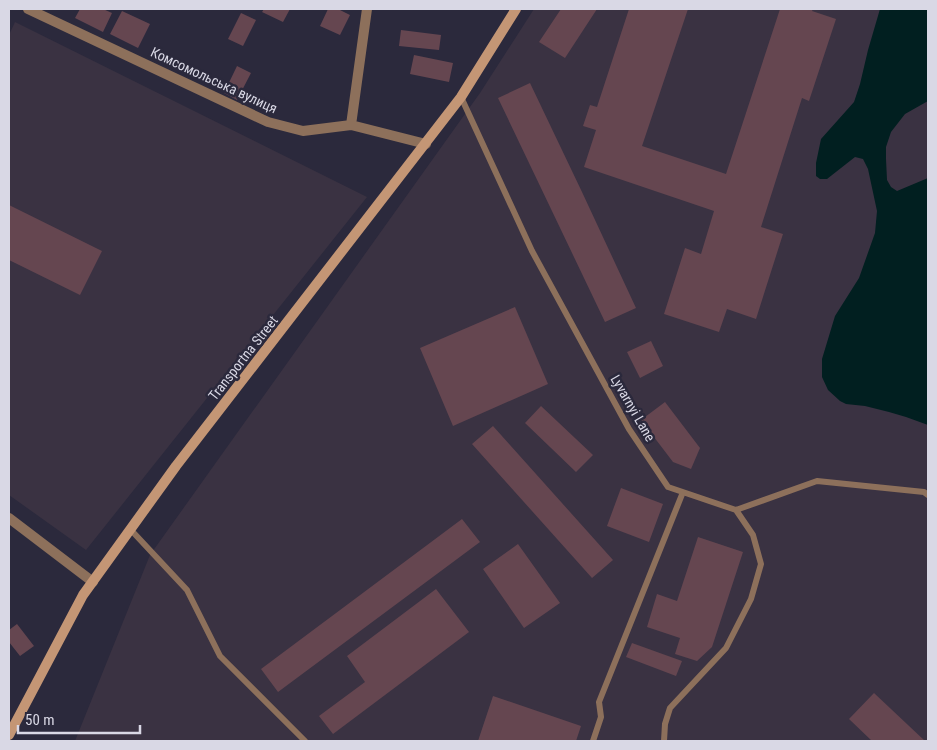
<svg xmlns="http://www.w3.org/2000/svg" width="937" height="750" font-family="'Roboto Condensed',sans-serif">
	<rect width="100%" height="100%" fill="#2b293c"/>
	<path fill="#3a3242" d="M534,9h394v732h-853l75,-186 330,-462z
		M15,22l352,175 -281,353 -77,-55v-460z"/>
	<path fill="#011f20" d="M880,9h48v92l-23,13 -14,18 -5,15v12l1,21 4,7 6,4 31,-13v247l-22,-8 -17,-5 -24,-6 -19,-2 -6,-3 -12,-11 -6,-13v-18l13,-43 24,-38 16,-45 2,-22 -9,-42 -5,-10 -8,-2 -28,22h-7l-4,-3v-13l5,-24 33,-37 6,-18 8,-34z"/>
	<path fill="#654650" d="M80,9h23l9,4 -9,19 -28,-14z
		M264,9h26l-7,13 -21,-10z
		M328,9h10l12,6 -10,20 -20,-9z
		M561,9h36l-32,49 -26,-16z
		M629,9h59l-46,137 84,28 54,-165h33l-1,2 24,8 -27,82 -7,-3 -41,129 22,7 -27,85 -29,-10 -8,23 -55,-18 21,-66 16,6 13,-43 -130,-44 12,-37 -13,-4 7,-21 7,2z
		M122,11l28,13 -12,24 -28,-14z
		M241,13l15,7 -13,26 -15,-7z
		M401,30l40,5 -2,15 -40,-4z
		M414,55l39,8 -4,19 -39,-8z
		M237,66l14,7 -14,27 -13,-7z
		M530,83l52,109 54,116 -31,14 -107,-224z
		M9,205l93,46 -22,44 -71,-35z
		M515,307l33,77 -95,42 -33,-78z
		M651,341l12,25 -23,12 -13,-26z
		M665,402l35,46 -9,21 -18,-7 -32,-42z
		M541,406l52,49 -17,17 -51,-49z
		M493,426l120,134 -21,18 -120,-134z
		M621,488l42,16 -14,38 -42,-16z
		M462,519l18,23 -202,150 -17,-23z
		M698,537l45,15 -31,95 -15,14 -22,-7 5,-16 -33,-11 10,-33 20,7z
		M518,544l42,59 -36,25 -41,-59z
		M436,589l33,43 -136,102 -14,-18 46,-34 -18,-26z
		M17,624l17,22 -14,10 -11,-14v-12z
		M632,643l50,18 -6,15 -50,-19z
		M874,693l51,48h-53l-23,-22z
		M493,696l88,30 -5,15h-98z"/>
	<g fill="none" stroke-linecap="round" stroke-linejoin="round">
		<path stroke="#8d705b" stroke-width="6" d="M461,97l71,154 97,178 39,58 68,23 81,-29 107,11 4,3
			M131,530l56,60 33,66 85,85
			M593,741l8,-24 -2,-15 84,-210
			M664,741l1,-17 5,-16 56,-60 25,-49 10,-35 -8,-29 -17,-25"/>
		<path stroke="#8d705b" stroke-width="10" d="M28,9l240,113 35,9 48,-6 75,19
			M351,125l16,-116
			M9,518l84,64"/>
		<path stroke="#c49675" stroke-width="10" d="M9,735l74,-140 93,-129 285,-369 55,-88"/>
	</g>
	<g text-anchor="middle" stroke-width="5" stroke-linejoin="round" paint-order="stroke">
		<g font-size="14" fill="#d9d8e5" stroke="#2b293c">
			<text transform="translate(214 80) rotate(25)" y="5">Комсомольська вулиця</text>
			<text transform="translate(243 358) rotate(-52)" y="5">Transportna Street</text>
			<text transform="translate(633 408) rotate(60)" y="5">Lyvarnyi Lane</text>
		</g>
	</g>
	<rect width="937" height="750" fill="none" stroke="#d9d8e5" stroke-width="20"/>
	<path d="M18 725v8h122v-8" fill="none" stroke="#d9d8e5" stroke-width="2.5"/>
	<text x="25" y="725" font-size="15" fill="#d9d8e5" stroke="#2b293c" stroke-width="4" paint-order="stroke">50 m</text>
</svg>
